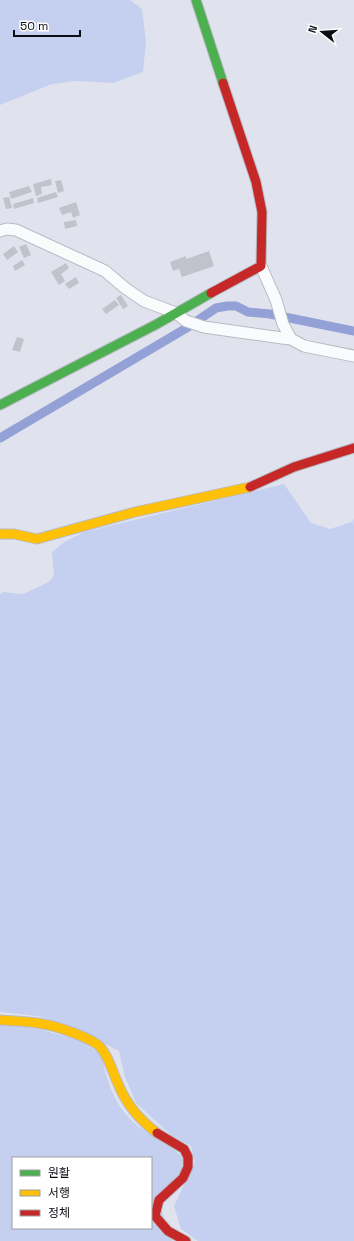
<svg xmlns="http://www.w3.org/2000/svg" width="354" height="1241" font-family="'Space Grotesk','Noto Sans KR',sans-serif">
	<rect width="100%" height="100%" fill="#e0e3ed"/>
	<path fill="#c5cff0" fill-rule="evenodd" d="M0,0h130l12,9 4,33 -3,30 -30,11 -36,-2 -25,3 -52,21z
		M284,484l27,39 19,6 22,-7 2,-3v722h-156l-17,-12 -7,-23 21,-44 -4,-16 -21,-12 -34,-31 -11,-26 -6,-26 -53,-27 -29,-8 -37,-4v-418l3,-2 20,2 26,-12 5,-7 -2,-23 14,-11 18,-9z
		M0,1023l38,6 41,11 22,14c7,31 14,55 41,75 14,10 29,16 41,29l-2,14 -23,27 14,42h-172zM13,1158h138v70h-138z"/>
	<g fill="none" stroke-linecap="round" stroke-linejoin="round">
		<path stroke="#93a1d7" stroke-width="9" d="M0,438l188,-111 28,-19 11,-2h9l12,6 22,2 84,17"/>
	</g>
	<path fill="#c0c3cb" d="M51,179l1,6 -11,2 1,7 -6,2 -3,-12z
		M61,180l3,11 -6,2 -3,-12z
		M29,186l3,6 -21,7 -2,-7z
		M56,192l2,5 -20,6 -1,-5z
		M9,197l3,11 -6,1 -3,-11z
		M33,198l1,5 -20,6 -1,-5z
		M76,202l4,13 -7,3 -2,-6 -9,3 -3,-7z
		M76,220l1,6 -12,3 -1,-7z
		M26,244l5,11 -7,3 -5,-11z
		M14,246l4,6 -11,8 -4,-6z
		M209,251l5,15 -32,11 -3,-8 -6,2 -3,-9 16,-6v3z
		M22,260l3,5 -10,6 -2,-5z
		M66,263l3,5 -8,6 4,7 -6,4 -8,-13z
		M76,277l3,6 -10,6 -4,-5z
		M121,295l7,11 -5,3 -7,-11z
		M115,300l4,5 -13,9 -4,-5z
		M17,337l7,2 -4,13 -8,-2z"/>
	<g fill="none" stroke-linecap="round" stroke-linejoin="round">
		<g stroke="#b8bac3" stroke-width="13">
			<path id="street" d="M0,231l7,-2 9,1 89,41 20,17 19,13 32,12 10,8 18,6 78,11 9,1
				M261,266l15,34 7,24 8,15 13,7 50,10"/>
		</g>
		<g stroke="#b8bac3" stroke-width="11">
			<path id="fast" d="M196,0l27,83
				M0,405l157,-81 54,-31"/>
		</g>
		<g stroke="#b8bac3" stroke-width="11">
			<path id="slow" d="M0,534h14l23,5 98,-27 115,-25
				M0,1020c14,1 29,1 43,4 13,2 50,14 58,24 9,11 12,26 18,38 8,19 22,35 38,47"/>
		</g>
		<g stroke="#b8bac3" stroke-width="11">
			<path id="jam" d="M211,293l50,-27 1,-54 -6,-30 -33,-99
				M250,487l44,-20 60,-19
				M157,1133l27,16 4,8v10l-5,11 -24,22 -4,16 13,15 18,10"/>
		</g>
		<use href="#street" stroke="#fafbfc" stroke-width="11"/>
		<use href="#fast" stroke="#4caf50" stroke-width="9"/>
		<use href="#slow" stroke="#ffc107" stroke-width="9"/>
		<use href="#jam" stroke="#c62828" stroke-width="9"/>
	</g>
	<rect x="12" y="1157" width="140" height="72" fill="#ffffff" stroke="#9e9fa1"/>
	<rect x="20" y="1170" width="20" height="6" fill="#4caf50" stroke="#9e9fa1"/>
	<text x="48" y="1177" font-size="12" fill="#0c0e14">원활</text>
	<rect x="20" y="1190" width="20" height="6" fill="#ffc107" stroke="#9e9fa1"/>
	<text x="48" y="1197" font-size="12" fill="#0c0e14">서행</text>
	<rect x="20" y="1210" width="20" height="6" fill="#c62828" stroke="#9e9fa1"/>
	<text x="48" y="1217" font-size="12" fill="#0c0e14">정체</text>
	<g transform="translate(322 32) rotate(287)" stroke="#ffffff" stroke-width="3" paint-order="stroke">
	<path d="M0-3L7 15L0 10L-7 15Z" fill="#0c0e14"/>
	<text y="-6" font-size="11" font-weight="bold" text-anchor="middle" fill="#0c0e14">N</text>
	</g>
	<path d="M14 30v6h66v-6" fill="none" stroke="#0c0e14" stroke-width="2"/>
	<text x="20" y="30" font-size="12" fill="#0c0e14" stroke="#ffffff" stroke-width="3" paint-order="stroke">50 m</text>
</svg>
